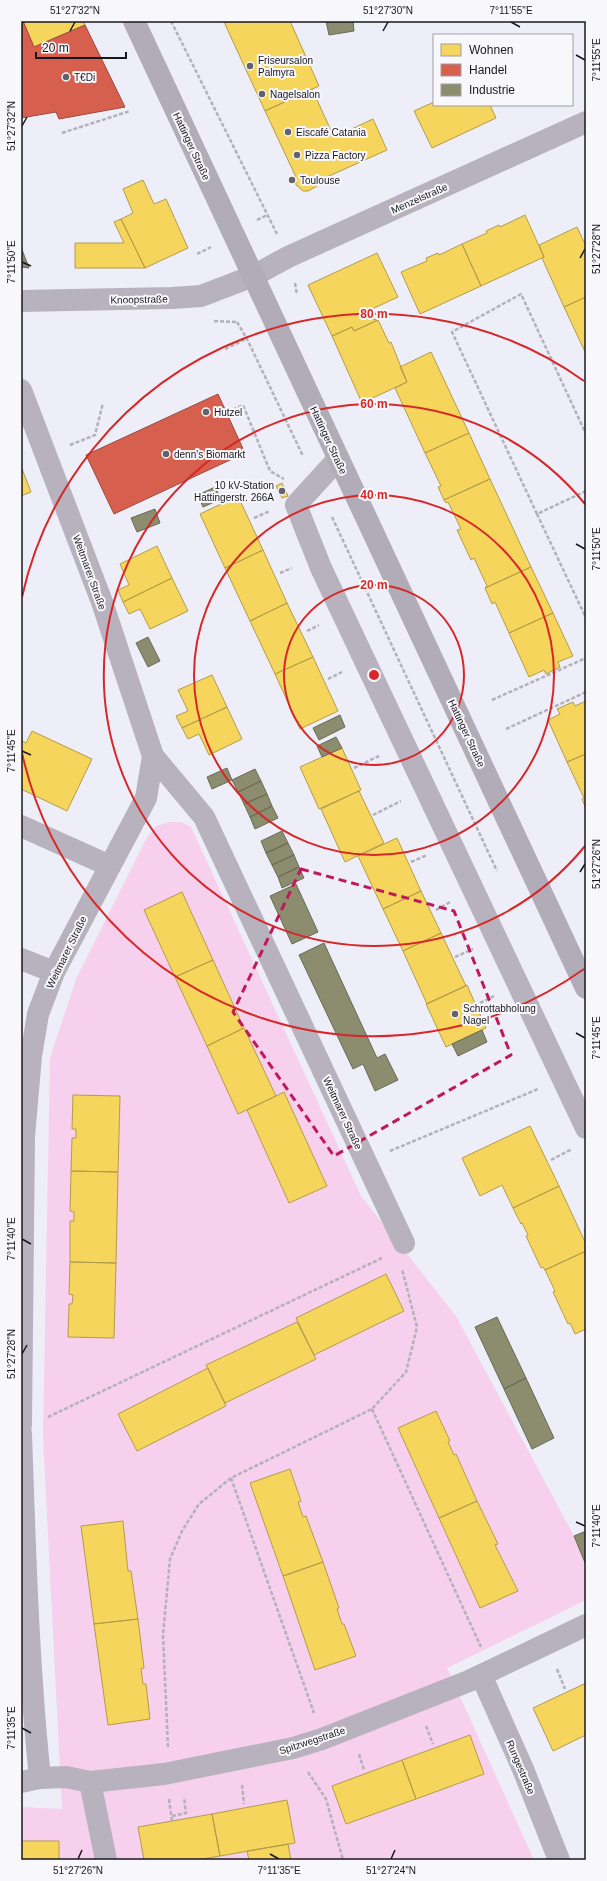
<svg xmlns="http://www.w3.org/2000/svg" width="607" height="1881" font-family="Arial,sans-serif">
	<rect width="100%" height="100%" fill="#eeeef9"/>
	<path fill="#f6d0ec" d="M169,822h13l9,5 170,369 95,120 118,220 12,29v35l-139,68 87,192h-513v-53l41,2 -19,-372 7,-379 26,-79 69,-138 11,-15z"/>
	<path fill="#f6d55c" stroke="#b39c4a" d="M23,21h60l2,4 -51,22z
		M290,21l29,65 -54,25 -41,-89z
		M312,89l22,48 39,-18 14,31 -69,31 -1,5 -9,5h-5l-7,-6 -1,-10 -30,-64z
		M434,102v3h56l6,13 -64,30 -18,-37z
		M143,180l11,24 12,-5 22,49 -43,20 -24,-49 12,-6 -10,-24z
		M525,215l19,42 -63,29 -19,-42 25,-11 -1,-2 13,-6 1,2z
		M121,219l24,49h-70v-25h49l-10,-21z
		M577,227l9,19v51l-22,10 -22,-49 2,-1 -5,-12z
		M462,244l19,42 -61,28 -19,-42 26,-11 -1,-3 12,-5 1,2z
		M377,253l21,44 -26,12 -4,7 1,2 9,2 -24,11 -2,-4 -20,9 -24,-51z
		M586,297v57l-22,-47z
		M378,320l11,23 2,-1 16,40 -45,21 -30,-67 20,-9 2,4z
		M431,352l38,81 -44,20 -30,-65 12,-6 -7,-15z
		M469,433l21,46 -46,21 -6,-13 3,-1 -16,-33z
		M21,466l10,26 -10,4z
		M490,479l41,88 -46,21 2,-2 -13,-28 -3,2 -14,-30 4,-1 -13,-27 -2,1 -2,-3z
		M282,483l6,13 -6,2 -6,-12z
		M238,496l25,54 -38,18 -25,-54z
		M157,546l15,32 -49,24 -5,-12 11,-5 -9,-21z
		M263,550l24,53 -37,18 -25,-53z
		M531,567l22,46 -44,20 -14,-31 -3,2 -7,-16z
		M172,578l16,33 -38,18 -10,-20 -11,5 -6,-12z
		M287,603l26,54 -38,17 -25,-53z
		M553,613l20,43 -15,6 2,5 -14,7 -2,-4 -15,7 -20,-44z
		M313,657l25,54 -38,18 -25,-55z
		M212,675l15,32 -45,21 -6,-12 12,-5 -10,-21z
		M586,701v53l-19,8 -19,-42 12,-6 -3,-5 16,-7 2,4z
		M227,707l15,32 -33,16 -10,-21 -11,5 -6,-11z
		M32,731l60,28 -25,52 -46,-22v-49l5,3z
		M342,748l19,42 -42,19 -19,-42z
		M586,754v55l-4,-10 2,-1 -17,-36z
		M359,791l25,52 -39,19 -24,-53z
		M397,838l24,53 -38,18 -25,-53z
		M421,891l20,42 -38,18 -20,-42z
		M182,892l31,68 -38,17 -31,-67z
		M441,933l25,53 -39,18 -24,-53z
		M213,960l31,68 -37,18 -32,-69z
		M467,985l19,43 -40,19 -20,-43z
		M244,1028l32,68 -38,18 -31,-68z
		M284,1092l43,94 -38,17 -42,-93z
		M73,1095l47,1 -2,76 -47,-1 1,-33h4v-9h-4z
		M530,1126l29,60 -46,22 -11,-23 -22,11 -18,-38z
		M71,1171l47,1 -2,91 -46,-1v-41h4v-9l-4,-1z
		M559,1186l27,58v7l-41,19 -2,-3 -2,1 -15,-32 2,-1 -6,-12 -1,1 -8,-16z
		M586,1251v78l-11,5 -5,-11 -2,1 -15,-32 2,-1 -10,-21z
		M70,1262l46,1 -2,75 -46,-1 1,-33h3l1,-9 -4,-1z
		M386,1274l18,37 -90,44 -18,-37z
		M297,1322l19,37 -91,44 -19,-38z
		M208,1368l18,38 -89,45 -19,-37z
		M436,1411l14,30 -2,1 6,13 2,-1 21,47 -38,17 -41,-90z
		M290,1469l11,32 -3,1 5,15 3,-1 17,46 -40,14 -33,-93z
		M477,1501l21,43 -3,1 23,46 -38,17 -41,-90z
		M123,1521l5,50h3l7,48 -44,5 -13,-98z
		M323,1562l16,46 -2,1 5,15h2l12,32 -41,14 -32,-94z
		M138,1619l6,49 -3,1 2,15h3l4,35 -42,6 -14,-101z
		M586,1683v52l-33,16 -20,-43z
		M470,1735l14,39 -68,25 -14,-39z
		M402,1760l14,39 -70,25 -14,-38z
		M287,1800l8,43 -75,13 -8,-42z
		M212,1814l8,42 -23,4h-53l-6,-33z
		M21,1841h38v19h-38z
		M288,1844l3,16h-42l-2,-9z"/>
	<path fill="#d6604d" stroke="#9d4a3f" d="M23,21l11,26 51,-22 40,82 -66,12 -3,-7 -35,6v-96z
		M218,394l27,59 -131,61 -28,-59z"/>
	<path fill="#8c8c6e" stroke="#696956" d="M326,21h27l1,10 -25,4z
		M21,247l8,21 -8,-1z
		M215,487l6,12 -18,8 -5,-12z
		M155,509l5,14 -23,9 -6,-14z
		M148,637l12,24 -12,6 -12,-24z
		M340,715l5,12 -26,13 -6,-12z
		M336,737l6,11 -20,9 -5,-11z
		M227,768l5,12 -20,9 -5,-12z
		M255,769l6,12 -23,11 -6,-12z
		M261,781l6,13 -23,10 -6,-12z
		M267,794l5,12 -22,11 -6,-13z
		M272,806l6,12 -23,11 -5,-12z
		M282,831l6,12 -22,10 -5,-12z
		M288,843l6,12 -22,10 -6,-12z
		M294,855l5,12 -21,10 -6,-12z
		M299,867l5,11 -22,10 -4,-11z
		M296,884l22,48 -26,12 -22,-48z
		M324,943l53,115 8,-4 13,26 -23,11 -12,-27 -10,5 -54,-114z
		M482,1030l5,12 -29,14 -6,-12z
		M497,1317l29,61 -22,11 -29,-62z
		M526,1378l28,60 -22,11 -28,-60z
		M586,1531v34l-12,-29z"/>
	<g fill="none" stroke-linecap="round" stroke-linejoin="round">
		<path stroke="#b3b1ba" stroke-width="2.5" stroke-dasharray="4 2" stroke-linecap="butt" d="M171,21l106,213
			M62,133l68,-22
			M257,220l10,-5
			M197,254l14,-7
			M295,283l2,12
			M214,321l23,1
			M237,322l10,17 56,117
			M225,349l23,-11
			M227,412l16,-7 27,66 14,8
			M70,445l25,-10 8,-32
			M586,491l-49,23 49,104
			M537,514l-85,-182 69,-38 65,140
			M332,517l165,354
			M254,518l16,-7
			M280,573l12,-5
			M307,631l12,-6
			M328,679l14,-7
			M492,700l94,-42
			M506,729l80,-37
			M354,768l27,-13
			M373,815l28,-14
			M411,862l16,-7
			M436,910l14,-8
			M455,957l18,-8
			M480,1003l14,-7
			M390,1151l148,-62
			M551,1160l21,-11
			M584,1231l2,-1
			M372,1409l109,238
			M48,1417l334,-159
			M231,1478l83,235
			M557,1669l8,20
			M426,1726l7,18
			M168,1747l-5,-112 7,-76 12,-28 17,-27 32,-26 141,-69 34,-37 11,-45 -15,-58
			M359,1754l5,16
			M308,1772l18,27 17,61
			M242,1785l2,19
			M169,1799l3,22
			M172,1816l14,-3 -2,-16"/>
		<path stroke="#b8b2be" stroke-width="22" d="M21,301l151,-3 29,-2 52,-20 35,-19 298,-135
			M21,390l81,212 51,154 -7,42 -92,174 -16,42 -7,42 -7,80 -3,289
			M338,459l-42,46 25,63 265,560
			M153,756l51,61 200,426
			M21,826l89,40
			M21,959l33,13
			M21,1433c4,115 7,230 19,345
			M481,1675l42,94 36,91
			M21,1782l19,-4 26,-1 24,5 74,-8 129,-26 29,-9 147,-58 117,-56
			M90,1782l16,78"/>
		<path stroke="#b2acb8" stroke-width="22" d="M134,21l452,967"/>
		<path stroke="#aeadb6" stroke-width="1" d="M128,21l458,980
			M140,21l446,953"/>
	</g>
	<path fill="none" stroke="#c2185b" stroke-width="3" stroke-dasharray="8 5" stroke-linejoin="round" d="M301,869l153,42 57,144 -177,101 -101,-144z"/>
	<path fill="none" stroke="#17171f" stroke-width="1.5" d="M511,22l9,5M70,31l5,-9M383,31l5,-9M576,55l9,5M22,126l5,-9M580,258l5,-9M22,262l9,4M576,544l9,5M22,751l9,4M580,872l5,-8M576,1033l9,5M22,1239l9,5M22,1354l5,-9M576,1522l9,4M22,1728l9,5M270,1854l9,5M78,1859l4,-9M391,1859l4,-9"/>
	<g fill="none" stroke="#d62828" stroke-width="2">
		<circle cx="374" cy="675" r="90"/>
		<circle cx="374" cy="675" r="180"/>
		<path d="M585 846A271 271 0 1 1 585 504"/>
		<path d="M584 969A361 361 0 0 1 22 753M22 597A361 361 0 0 1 584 381"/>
	</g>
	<g fill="#62626b" stroke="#f8f8fc" stroke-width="1.5">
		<circle cx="250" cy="66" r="4"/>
		<circle cx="66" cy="77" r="4"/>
		<circle cx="262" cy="94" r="4"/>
		<circle cx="288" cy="132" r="4"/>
		<circle cx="297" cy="155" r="4"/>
		<circle cx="292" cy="180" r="4"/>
		<circle cx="206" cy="412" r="4"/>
		<circle cx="166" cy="454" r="4"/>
		<circle cx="282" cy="491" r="4"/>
		<circle cx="455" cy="1014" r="4"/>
	</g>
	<g text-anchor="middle" stroke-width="4" stroke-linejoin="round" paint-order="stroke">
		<g font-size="10" fill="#17171f" stroke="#f8f8fc" text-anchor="start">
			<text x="258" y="64">Friseursalon<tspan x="258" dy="12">Palmyra</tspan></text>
			<text x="74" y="81">T€Di</text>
			<text x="270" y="98">Nagelsalon</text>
			<text x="296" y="136">Eiscafé Catania</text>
			<text x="305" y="159">Pizza Factory</text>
			<text x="300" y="184">Toulouse</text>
			<text x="214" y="416">Hutzel</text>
			<text x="174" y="458">denn's Biomarkt</text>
			<text x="274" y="489" text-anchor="end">10 kV-Station<tspan x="274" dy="12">Hattingerstr. 266A</tspan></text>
			<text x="463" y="1012">Schrottabholung<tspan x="463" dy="12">Nagel</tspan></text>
		</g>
		<g font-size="10" fill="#17171f" stroke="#f8f8fc">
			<text transform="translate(192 146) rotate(65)" y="4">Hattinger Straße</text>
			<text transform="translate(419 198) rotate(-24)" y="4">Menzelstraße</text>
			<text transform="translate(139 299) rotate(-1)" y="4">Knoopstraße</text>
			<text transform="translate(329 440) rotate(65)" y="4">Hattinger Straße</text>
			<text transform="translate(90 572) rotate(70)" y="4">Weitmarer Straße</text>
			<text transform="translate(467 733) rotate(65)" y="4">Hattinger Straße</text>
			<text transform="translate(66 952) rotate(-64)" y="4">Weitmarer Straße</text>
			<text transform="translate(343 1113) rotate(65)" y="4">Weitmarer Straße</text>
			<text transform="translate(312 1740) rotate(-18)" y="4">Spitzwegstraße</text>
			<text transform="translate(521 1767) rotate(67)" y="4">Rungestraße</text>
		</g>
	</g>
	<circle cx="374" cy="675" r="6" fill="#d62828" stroke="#f8f8fc" stroke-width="2"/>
	<g font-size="12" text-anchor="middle" font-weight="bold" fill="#d62828" stroke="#f8f8fc" stroke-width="4" stroke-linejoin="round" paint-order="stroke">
		<text x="374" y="318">80 m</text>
		<text x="374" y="408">60 m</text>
		<text x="374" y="499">40 m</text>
		<text x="374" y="589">20 m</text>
	</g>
	<rect width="607" height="1881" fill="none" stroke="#f8f8fc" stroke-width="44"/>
	<rect x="433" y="34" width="140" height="72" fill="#f8f8fc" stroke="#9e9ea4"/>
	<rect x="441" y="44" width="20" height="12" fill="#f6d55c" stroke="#9e9ea4"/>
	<text x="469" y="54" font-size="12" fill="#17171f">Wohnen</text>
	<rect x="441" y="64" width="20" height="12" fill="#d6604d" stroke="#9e9ea4"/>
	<text x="469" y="74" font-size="12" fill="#17171f">Handel</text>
	<rect x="441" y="84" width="20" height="12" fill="#8c8c6e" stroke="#9e9ea4"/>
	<text x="469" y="94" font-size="12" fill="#17171f">Industrie</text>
	<path d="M36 52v6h90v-6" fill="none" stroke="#17171f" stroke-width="2"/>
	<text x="42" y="52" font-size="12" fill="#17171f" stroke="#f8f8fc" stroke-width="3" paint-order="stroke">20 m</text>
	<rect x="22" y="22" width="563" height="1837" fill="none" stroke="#17171f" stroke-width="1.5"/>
	<g font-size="10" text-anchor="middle" fill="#17171f">
		<text x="75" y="14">51°27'32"N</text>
		<text x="388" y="14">51°27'30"N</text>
		<text x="511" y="14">7°11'55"E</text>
		<text transform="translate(596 60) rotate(-90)" y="4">7°11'55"E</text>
		<text transform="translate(11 126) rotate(-90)" y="4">51°27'32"N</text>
		<text transform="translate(596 249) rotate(-90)" y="4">51°27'28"N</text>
		<text transform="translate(11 262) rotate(-90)" y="4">7°11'50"E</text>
		<text transform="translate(596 549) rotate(-90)" y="4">7°11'50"E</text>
		<text transform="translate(11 751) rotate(-90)" y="4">7°11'45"E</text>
		<text transform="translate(596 864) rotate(-90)" y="4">51°27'26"N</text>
		<text transform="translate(596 1038) rotate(-90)" y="4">7°11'45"E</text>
		<text transform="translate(11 1239) rotate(-90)" y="4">7°11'40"E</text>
		<text transform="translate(11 1354) rotate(-90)" y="4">51°27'28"N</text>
		<text transform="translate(596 1526) rotate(-90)" y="4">7°11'40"E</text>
		<text transform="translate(11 1728) rotate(-90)" y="4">7°11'35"E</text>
		<text x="78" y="1874">51°27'26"N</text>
		<text x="279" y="1874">7°11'35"E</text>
		<text x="391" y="1874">51°27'24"N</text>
	</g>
</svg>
